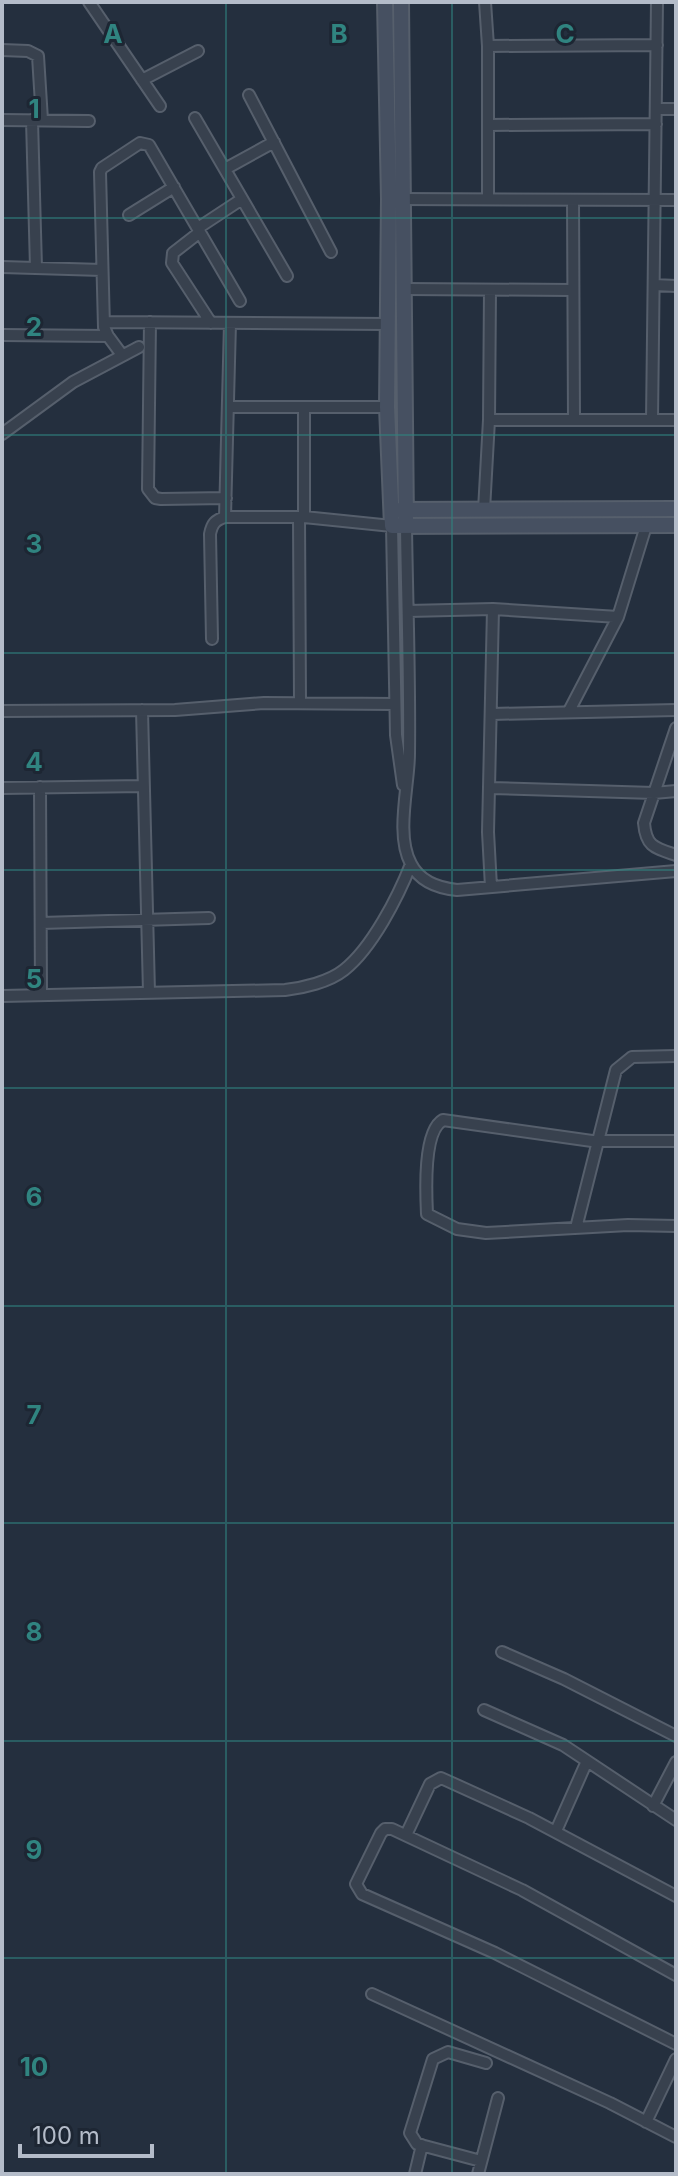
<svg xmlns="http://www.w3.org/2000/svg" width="678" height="2176" font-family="Inter,sans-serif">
	<rect width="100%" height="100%" fill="#242f3e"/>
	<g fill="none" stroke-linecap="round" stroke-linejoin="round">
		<g stroke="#565f6c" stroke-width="14">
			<path id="street" d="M89,2l71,104
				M485,2l3,44v153
				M488,46l169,-1
				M2,50l26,1 10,5 4,64
				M142,80l56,-29
				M249,95l82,157
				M656,109h20
				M195,118l92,158
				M2,120l87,1
				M32,120l4,148
				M489,125l167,-1
				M225,169l49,-27
				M398,199l278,1
				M573,200l1,220
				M129,215l45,-28
				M198,228l44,-29
				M200,232l-27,21 -1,10 39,60
				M2,267l100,3
				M654,285l22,1
				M405,289l167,1
				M104,322l283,2
				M150,322l-2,167 7,9 6,1 65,-1
				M2,335l106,1
				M122,355l-14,-19 -4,-9 -4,-155 2,-4 38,-25 9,2 91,156
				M228,407h159
				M304,407v110
				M489,420h187
				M652,420l5,-418
				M2,434l71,-52 66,-35
				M484,510l5,-90 1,-130
				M225,517l5,-194
				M299,517l1,185
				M406,526c1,76 4,152 3,228 0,31 -14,81 2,110 9,18 27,24 46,26l219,-19
				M408,611l85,-2 125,8
				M212,639l-2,-105c2,-10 5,-14 15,-17h79l88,9 4,209 7,50
				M142,710l7,282
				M2,711l173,-1 89,-7 131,1
				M569,711l49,-94 28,-91
				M492,714l184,-4
				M676,728l-32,95c2,24 11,25 32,32
				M40,787l1,208
				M2,788l142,-2
				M490,788l164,5 22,-2
				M491,887l-3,-55 5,-223
				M41,923l168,-5
				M2,996l283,-6c18,-2 44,-8 59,-20 28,-22 54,-73 67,-106
				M676,1141h-84l-149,-21c-20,11 -17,73 -16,94l30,15 29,4 142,-8 48,1
				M576,1228l40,-158 16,-13 44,-1
				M502,1652l62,27 112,57
				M484,1710l79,35 113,75
				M653,1806l23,-44
				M556,1831l31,-70
				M406,1835l24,-51 11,-6 88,40 147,78
				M676,1975l-154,-85 -130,-61h-7l-4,4 -25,51 6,10 133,59 181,91
				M372,1994l238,109 66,34
				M646,2122l30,-63
				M481,2161l-64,-17 -7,-11 23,-74 15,-7 38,11
				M415,2174l7,-29
				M478,2174l20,-76"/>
		</g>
		<g stroke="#565f6c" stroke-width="18">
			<path id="secondary" d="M385,2l4,197 -2,208 5,119 284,-1
				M401,2l5,524
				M400,510l276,-1"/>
		</g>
		<use href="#street" stroke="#38414e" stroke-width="10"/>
		<use href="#secondary" stroke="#465061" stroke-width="14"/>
	</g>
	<path fill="none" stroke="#308480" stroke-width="2" stroke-opacity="0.55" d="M226,2v2172M452,2v2172M2,218h674M2,435h674M2,653h674M2,870h674M2,1088h674M2,1306h674M2,1523h674M2,1741h674M2,1958h674"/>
	<g font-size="26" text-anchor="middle" font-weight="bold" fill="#308480" stroke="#1d2633" stroke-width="6" stroke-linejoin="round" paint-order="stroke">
		<text x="113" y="43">A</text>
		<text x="339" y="43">B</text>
		<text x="565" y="43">C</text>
		<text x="34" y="118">1</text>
		<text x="34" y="336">2</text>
		<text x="34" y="553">3</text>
		<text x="34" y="771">4</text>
		<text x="34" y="988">5</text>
		<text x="34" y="1206">6</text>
		<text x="34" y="1424">7</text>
		<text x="34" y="1641">8</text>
		<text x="34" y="1859">9</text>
		<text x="34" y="2076">10</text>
	</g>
	<rect width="678" height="2176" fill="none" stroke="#b4bcc9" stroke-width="8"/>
	<path d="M20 2144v12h132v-12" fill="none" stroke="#b4bcc9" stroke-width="4"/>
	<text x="32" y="2144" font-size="24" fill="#b4bcc9" stroke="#1d2633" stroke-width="6" paint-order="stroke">100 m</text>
</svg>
